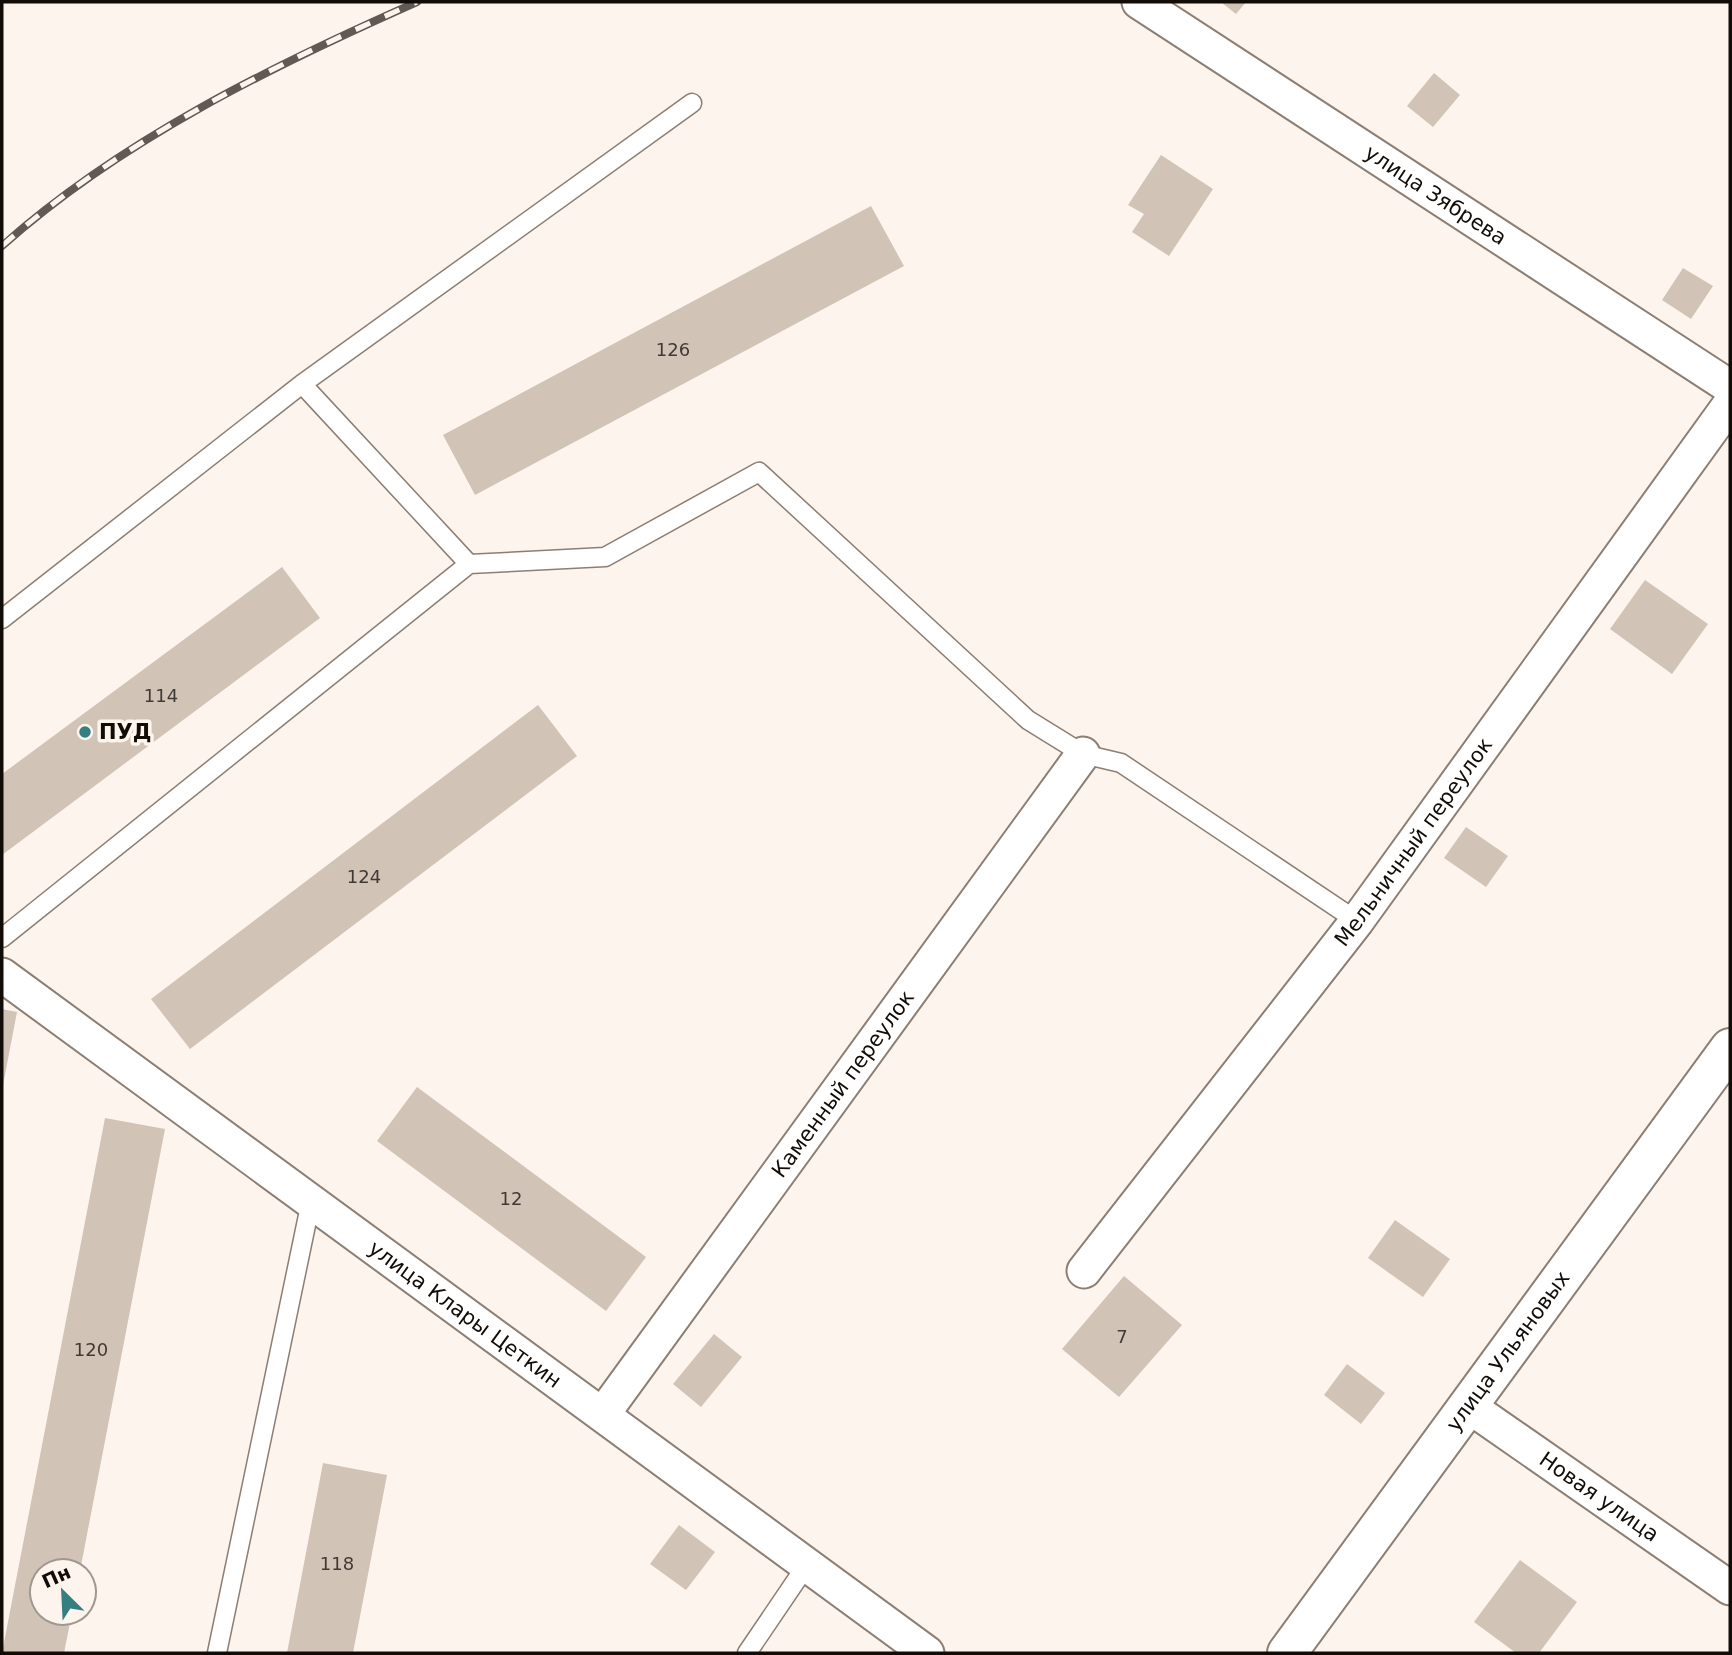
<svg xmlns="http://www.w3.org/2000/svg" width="1732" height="1655" font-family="'DejaVu Sans',sans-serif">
	<rect width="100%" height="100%" fill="#fdf4ed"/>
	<path fill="#d2c3b7" d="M1221,2h25l-10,12z
		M1434,73l26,22 -27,32 -26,-21z
		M1161,155l52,34 -44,67 -37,-24 12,-18 -16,-9z
		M871,206l33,60 -429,229 -32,-60z
		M1683,268l30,18 -22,33 -29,-19z
		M282,567l38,51 -318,237v-81z
		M1645,580l63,44 -36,50 -62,-45z
		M538,705l39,51 -387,293 -39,-50z
		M1466,827l42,29 -22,31 -42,-29z
		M2,1009l15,3 -14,73h-1z
		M417,1087l229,170 -40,54 -229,-170z
		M105,1118l60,11 -85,442h-38v42h30l-8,40h-62z
		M1395,1220l55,39 -27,38 -55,-39z
		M1124,1276l58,49 -63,72 -57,-48z
		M714,1334l28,23 -41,50 -28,-23z
		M1347,1364l38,29 -24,31 -37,-29z
		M323,1463l64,12 -34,178h-66z
		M679,1525l36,27 -29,38 -36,-26z
		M1520,1560l57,42 -38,51h-23l-42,-31z"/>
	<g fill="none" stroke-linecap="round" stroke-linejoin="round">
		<g stroke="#8c7e73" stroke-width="21">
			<path id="service" d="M469,564l136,-7 154,-85 269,248 55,34 38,9 236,158
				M2,619l300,-235 390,-281
				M2,938l467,-374 -167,-180
				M217,1653l94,-452
				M747,1653l61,-90"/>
		</g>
		<g stroke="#8c7e73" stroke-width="37">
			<g id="minor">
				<path id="s1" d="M1139,2l591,385"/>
				<path id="s2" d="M2,975l925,678"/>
				<path id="s3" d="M1084,1271l273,-350 373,-517"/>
				<path id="s4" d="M1467,1405l263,183"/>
				<path id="s5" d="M603,1414l480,-660"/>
			</g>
		</g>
		<g stroke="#8c7e73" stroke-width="42">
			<g id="tertiary">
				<path id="s6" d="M1287,1653l443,-605"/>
			</g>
		</g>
		<use href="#service" stroke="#fff" stroke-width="18"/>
		<use href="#minor" stroke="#fff" stroke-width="33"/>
		<use href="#tertiary" stroke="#fff" stroke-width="38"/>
		<g stroke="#605954" stroke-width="8">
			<path id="rail" d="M2,246c119,-106 270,-180 415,-244"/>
		</g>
		<use href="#rail" stroke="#fdf4ed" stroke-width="5" stroke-dasharray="16" stroke-linecap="butt"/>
	</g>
	<circle fill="#367f80" stroke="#fdf4ed" stroke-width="2.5" cx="85" cy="732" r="7"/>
	<g text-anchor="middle" stroke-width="7" stroke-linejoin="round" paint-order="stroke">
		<g font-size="18" fill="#413a34">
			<text x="673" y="356">126</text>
			<text x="161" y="702">114</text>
			<text x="364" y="883">124</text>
			<text x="511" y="1205">12</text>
			<text x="1122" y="1343">7</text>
			<text x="91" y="1356">120</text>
			<text x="337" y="1570">118</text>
		</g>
		<g font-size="21" fill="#110c08" stroke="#fdf4ed">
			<text dy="7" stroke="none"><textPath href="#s1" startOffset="354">улица Зябрева</textPath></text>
			<text dy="7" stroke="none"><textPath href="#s3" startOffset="541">Мельничный переулок</textPath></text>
			<text dy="7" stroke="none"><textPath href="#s5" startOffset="408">Каменный переулок</textPath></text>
			<text dy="7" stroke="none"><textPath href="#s2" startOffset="574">улица Клары Цеткин</textPath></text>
			<text dy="7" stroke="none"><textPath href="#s6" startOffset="374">улица Ульяновых</textPath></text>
			<text dy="7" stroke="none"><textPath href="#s4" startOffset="161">Новая улица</textPath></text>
		</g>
		<g font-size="21" font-weight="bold" fill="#110c08" stroke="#fdf4ed" text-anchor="start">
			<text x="99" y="739">ПУД</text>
		</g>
	</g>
	<rect width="1732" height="1655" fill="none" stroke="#110c08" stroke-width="7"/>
	<g transform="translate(63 1592) rotate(336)"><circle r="33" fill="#fdf4ed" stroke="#9f9791" stroke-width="2"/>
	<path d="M0-5L12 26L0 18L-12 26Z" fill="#367f80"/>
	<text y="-10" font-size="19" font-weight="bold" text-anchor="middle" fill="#110c08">Пн</text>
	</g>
</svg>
